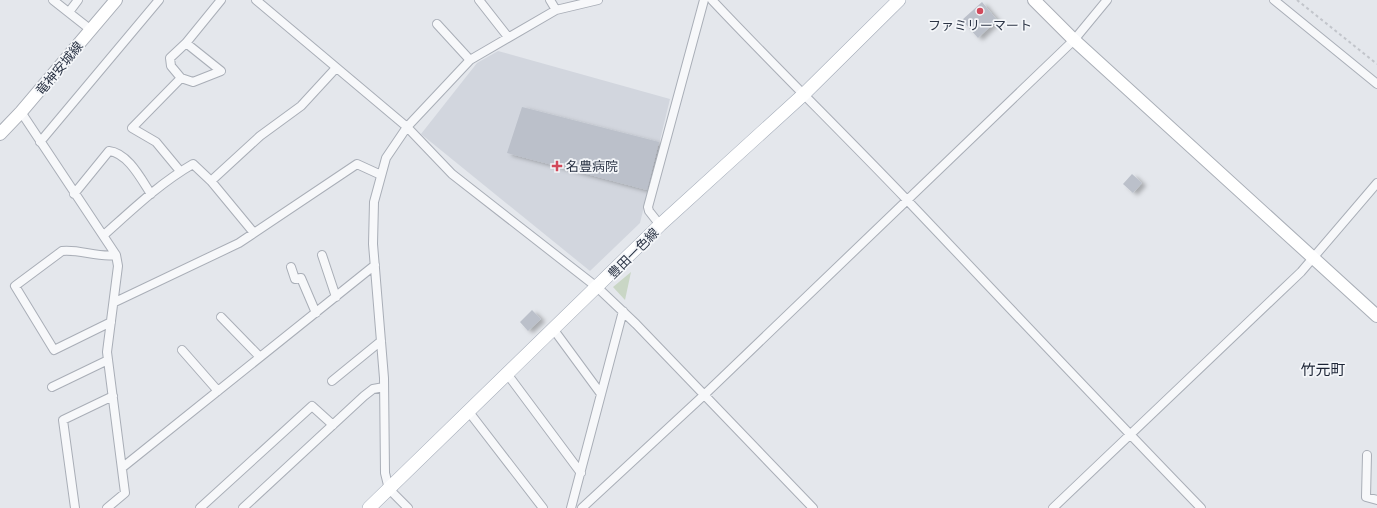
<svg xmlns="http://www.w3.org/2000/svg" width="1377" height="508" font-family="'Space Grotesk','Noto Sans JP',sans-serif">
	<defs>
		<filter id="shadow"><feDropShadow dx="4.5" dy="2.5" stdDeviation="2" flood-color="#0004"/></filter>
	</defs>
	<rect width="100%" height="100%" fill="#e4e7ec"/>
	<path fill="#d2d6de" d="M498,51l172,48 -30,124 -50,48 -169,-137 56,-71z"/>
	<path fill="#c9d6c5" d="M631,272l-6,28 -12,-13z"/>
	<path fill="#bbc0ca" filter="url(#shadow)" d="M982,2l15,18 -19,18 -16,-18z
		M522,107l137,35 -12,48 -140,-37z
		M1132,174l10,9 -9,10 -10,-9z
		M532,310l9,9 -13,12 -8,-9z"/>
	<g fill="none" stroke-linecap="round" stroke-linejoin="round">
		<g stroke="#a9aeb7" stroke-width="10">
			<path id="street" d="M53,0l38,30
				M256,0l151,127 45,47 146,114 38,36 177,184
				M479,0l29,37
				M550,0l6,10
				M712,0c64,68 131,133 195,200 98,103 195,206 294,308
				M1274,0l103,84
				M69,12l9,-12
				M437,24l33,36
				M181,78l12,4 28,-11 -35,-28
				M21,112l95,143 2,11 -11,86 18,141 -18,15
				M40,142l119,-142
				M180,171l-24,-29 -24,-14 49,-50 -10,-12 -1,-8 16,-15 35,-43
				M211,181l49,-45 41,-30 35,-38
				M74,194l35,-43c19,2 32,28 42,43
				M660,225l-11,-14 -1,-4 56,-207
				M104,235c28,-25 56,-52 89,-71l18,17 43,52
				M322,255l14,42
				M291,267l4,12 6,-1 15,35
				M115,302l124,-59 118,-79 24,11
				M221,317l39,40
				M111,322l-57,28 -39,-64 47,-35c18,-2 36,7 54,4
				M554,330l47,64
				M182,350l36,41
				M508,375l73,98
				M332,381l49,-40
				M52,387l56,-27
				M469,412l74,96
				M1367,455l-1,42 11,3
				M123,467l252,-202
				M75,508l-12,-88 50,-24
				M200,508l112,-102 21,19
				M243,508l121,-112 9,-7 11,-2
				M408,508l-19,-19 -4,-16 -1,-95 -11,-134 1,-42 12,-44 21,-31 63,-67 86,-50 42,-10
				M571,508l52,-197
				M582,508l121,-112 371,-356 33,-40
				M1053,508l248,-236 76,-89"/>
		</g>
		<g stroke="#a9aeb7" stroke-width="14">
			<path id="secondary" d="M1034,0l40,40 303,276
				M0,134l21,-22 95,-112"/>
		</g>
		<g stroke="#a3abb8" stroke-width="14">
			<path id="primary" d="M369,508l291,-283 144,-131 95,-94"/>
		</g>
		<path stroke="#c2c5cb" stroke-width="2" stroke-dasharray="3 3" stroke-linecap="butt" d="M1297,0l80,64"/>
		<use href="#street" stroke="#f7f8fa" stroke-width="8"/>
		<use href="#secondary" stroke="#fff" stroke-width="12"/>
		<use href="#primary" stroke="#fff" stroke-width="13"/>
	</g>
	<g fill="#d1495b" stroke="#f4f6f9" stroke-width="1.5">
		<circle cx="980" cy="11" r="4"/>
		<path d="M555 160h4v4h4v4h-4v4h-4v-4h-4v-4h4z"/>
	</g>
	<g text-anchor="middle" stroke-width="3.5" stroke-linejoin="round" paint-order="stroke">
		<g font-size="13" fill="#2b3445" stroke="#f4f6f9">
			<text x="980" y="30">ファミリーマート</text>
			<text x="566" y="171" text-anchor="start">名豊病院</text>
		</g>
		<g font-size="13" fill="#2b3445" stroke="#f4f6f9">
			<text transform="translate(59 68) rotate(-50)" y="5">竜神安城線</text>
			<text transform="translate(633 253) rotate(-45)" y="5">豊田一色線</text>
		</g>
		<g font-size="15" fill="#1d2536" stroke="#f4f6f9">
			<text x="1323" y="375">竹元町</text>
		</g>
	</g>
</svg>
